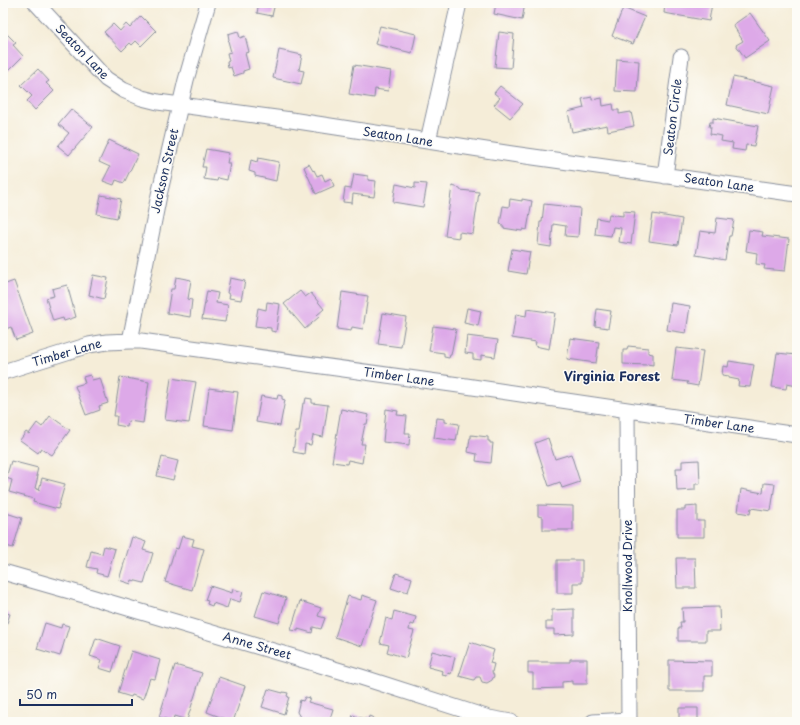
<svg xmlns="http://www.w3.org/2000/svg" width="800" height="725" font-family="'Playpen Sans',sans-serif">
	<rect width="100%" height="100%" fill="#fdfcf7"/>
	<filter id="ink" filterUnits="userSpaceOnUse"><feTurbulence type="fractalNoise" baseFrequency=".025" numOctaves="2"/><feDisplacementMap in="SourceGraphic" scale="8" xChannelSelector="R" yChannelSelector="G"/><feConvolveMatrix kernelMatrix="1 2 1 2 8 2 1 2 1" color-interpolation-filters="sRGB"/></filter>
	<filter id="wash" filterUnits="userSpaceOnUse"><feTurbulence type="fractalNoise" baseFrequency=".012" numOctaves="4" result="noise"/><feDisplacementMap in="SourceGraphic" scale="16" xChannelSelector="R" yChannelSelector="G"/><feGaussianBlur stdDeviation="0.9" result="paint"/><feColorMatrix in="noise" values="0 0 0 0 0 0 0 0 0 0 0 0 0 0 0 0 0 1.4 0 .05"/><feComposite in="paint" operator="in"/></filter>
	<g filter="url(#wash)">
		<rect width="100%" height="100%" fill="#f5edd8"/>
		<g id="blocks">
			<path fill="#dda9e8" d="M259,3h16l-3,13 -15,-3z
				M496,3h29l-3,17 -28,-6z
				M665,3h47l-3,18 -45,-8z
				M623,8l22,9 -12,27 -21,-8z
				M750,13l20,28 -25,17 -9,-13 7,-4 -10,-16z
				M141,16l15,15 -15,15 -5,-5 -4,4 -2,-2 -8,8 -18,-19 9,-8 7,7 6,-7 4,4z
				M380,26l36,8 -4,19 -37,-9z
				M3,30l13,13 -3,2 10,11 -20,20z
				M238,31l2,7 5,-2 4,16 -4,1 4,16 -6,2v2l-9,3 -3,-9 -3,1 -1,-6 2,-1 -2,-8 4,-1 -3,-11 1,-1 -1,-6z
				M499,32l15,2 -3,34 -16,-1z
				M279,50l23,5 -3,15 5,1 -3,13 -28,-6z
				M617,59l22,2 -2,31 -22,-1z
				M354,65l37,6 -3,20 -13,-2 -1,9 -25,-4z
				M38,69l11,12 -3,2 8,8 -19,19 -8,-9 5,-5 -11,-11z
				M733,77l41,9 -6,28 -41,-9z
				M500,86l23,18 -13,14 -16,-13 6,-7 -6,-5z
				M592,97v3l10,-2 1,8 10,-2 1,6h5v4l12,-2 3,14 -26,5 -1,-6 -35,7 -4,-20 16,-4 -2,-9z
				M71,109l22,18 -24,28 -11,-9 11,-13 -11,-9z
				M713,118l45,8 -4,20 -8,-1 -1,6 -13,-2 1,-6 -12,-2 1,-5 -12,-2 1,-7h-2l1,-5h3z
				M109,140l29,14 -14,29 -8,-3 -2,5 -11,-4 7,-14 -11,-5z
				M206,149l23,4 -2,10h3l-3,17 -9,-2 -1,3 -13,-2 2,-12h-4z
				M258,158l21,4 -3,19 -21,-5v-3l-6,-2 2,-11 6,2z
				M309,164l4,7 1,-1 3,6 5,-2 3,7 6,-3 3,8 -18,8 -12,-27z
				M354,174l14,2v4l8,1 -2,16 -21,-3 -1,9 -9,-1 2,-14 6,1z
				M415,183l12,1 -4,23 -30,-5 3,-18 19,4z
				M452,186l8,2v2l19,2 -6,42 -14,-2v6l-14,-2z
				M101,195l20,4 -4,19 -20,-4z
				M510,199l12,2v-2l10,2 -5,29 -4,-1 -1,2 -19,-3v-3l-3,-1 3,-18 6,1z
				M544,204l36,4 -2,29 -13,-1 1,-10 -13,-2 -2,23 -13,-2 2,-23h2z
				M623,211l12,1 -4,32 -12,-2 2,-14 -8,-1 -2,9 -16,-2 2,-16 11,2 1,-6 14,2z
				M653,214l29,5 -4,26 -29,-4z
				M717,218l17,2 -3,16h-2l-4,24 -29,-5 4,-24 15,2z
				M749,230l14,2 -1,4 27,3 -4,32 -21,-2 1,-4 -9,-1 1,-11 -11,-2z
				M512,249l18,3 -4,22 -18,-3z
				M93,275l15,3 -4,21 -15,-4z
				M176,277l15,3 -3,19 4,1 -2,17 -23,-4 4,-24h3z
				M230,278l15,3 -4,19 -12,-2 1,-4 -3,-1z
				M14,281l19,53 -17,6 -5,-13 -8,3v-37h2l-2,-8z
				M67,285l9,32 -12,4 -1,-3 -10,3 -7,-23 8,-2 -2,-7z
				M207,291l11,2 -2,10 12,2 -3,17 -23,-3z
				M300,291l5,6 6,-4 13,16 -7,6 2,2 -14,12 -21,-25z
				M342,292l26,4 -5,33 -11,-2 -1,4 -14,-2z
				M267,302l13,2 -4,28 -5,-1v-3l-16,-2 3,-18 8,2z
				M671,303l19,3 -4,27 -19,-3z
				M467,308l14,3 -3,15 -14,-3z
				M527,309l28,4 -6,36 -14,-3 1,-4 -24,-4 4,-24 10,2z
				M597,309l14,2 -3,17 -13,-2z
				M383,313l23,4 -5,30 -23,-3z
				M433,326l23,3 -5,26h-1l-1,3 -5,-1v-4l-15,-2z
				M467,336l31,4 -3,17 -14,-2v5l-8,-1v-5l-8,-1z
				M570,338l29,4 -3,21 -29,-4z
				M628,346l20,2v5l5,1v11l-6,-1v1l-24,-1v-14h4z
				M676,348l27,3 -5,35 -11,-2 1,-2 -16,-2z
				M777,353l20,2v31l-10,-2 -1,5 -14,-2z
				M729,361l25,4 -4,22 -12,-1 1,-6 -10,-2v-2l-7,-1 1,-9 5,1z
				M90,375l2,5 8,-2 8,25 -9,3 1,4 -14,5 -11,-29 10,-3 -2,-6z
				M120,377l29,5 -6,41 -15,-2 -1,6 -11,-2 1,-9h-3z
				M171,378l25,4 -7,41 -24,-3z
				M209,388l29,4 -5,38 -29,-4z
				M278,395l4,1v3l3,1 -5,26 -24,-4 5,-26 16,3z
				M306,398l6,1v4l16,2 -5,32 -10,-2 -2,10 -6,-1 -1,10 -11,-2 3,-20h3l4,-29h2z
				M341,409l28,6 -2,9h-2l-4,20h4l-3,19 -14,-3 -1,4 -15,-2z
				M386,409l12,2 -1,4 10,1 -2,17h5l-1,12 -26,-3z
				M50,416l20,14 -18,25 -11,-7 -3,5 -18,-13 6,-8 3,2 8,-11 5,4z
				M437,418l8,1v3l14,2 -3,17 -22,-3z
				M471,435l17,2v4h2v2h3l-2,20 -15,-2 1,-7 -9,-2 2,-14h1z
				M548,438l7,21 16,-5 9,28 -18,6 -2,-6 -11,4 -14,-43z
				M162,457l16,4 -5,19 -16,-4z
				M699,460l1,24h-5v6l-18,1 -1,-23h6v-7z
				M11,461l27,7 -2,8h2l-3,12 4,2 3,-12 23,6 -7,25 -25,-7 1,-3 -25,-7 3,-12 -6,-2z
				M764,483l11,1 -4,27 -20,-3 -1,6 -12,-2 3,-23 22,4z
				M538,505l35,1v24h-30v-13l-5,-1z
				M697,506v15h7v16h-27v-27h8v-3z
				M3,512l19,6 -9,30 -10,-3z
				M182,536l12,3 -2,7 12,3 -12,41 -27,-8 10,-34 3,1z
				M132,537l14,5 -3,8 10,3 -9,30 -12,-3 -1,4 -12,-4z
				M104,546l11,3 -8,27 -11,-3 1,-4 -10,-2 4,-16 11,3z
				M676,558h19l1,30h-19z
				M557,560h25v23h-9v10h-16z
				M396,573l16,5 -4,14 -7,-2 -1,1 -9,-3z
				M210,586l22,7 1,-4 10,3 -3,10 -10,-3 -3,9 -14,-5 -1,3 -5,-2 1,-3 -3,-1z
				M263,591l23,7 -7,25 -24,-7z
				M362,595l15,5 -15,46 -27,-9 13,-41 13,4z
				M300,601l21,7 -3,8 7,2 -4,11 -8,-2 -1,6 -14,-4v2l-7,-1z
				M719,607l1,24h-14v10h-28v-13h3l-1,-6h3l-1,-14z
				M574,609v25l-20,1v-6h-8v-7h6v-12z
				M394,611l22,6 -2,8 -4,-1 -1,6 5,1 -8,27 -19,-6 2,-7 -9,-2 6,-25 6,2z
				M3,612l7,2 -7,21z
				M45,623l16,5 1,-4 7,2 -9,30 -23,-7z
				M96,638l24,8 -8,26 -13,-4 3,-8 -12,-4z
				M470,642l24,8 -4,13 4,1 -2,8 2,4 -2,4 -5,3 -5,-1 -2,-5h-4l-2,3 -15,-4z
				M131,651l29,9 -5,19 -5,-1 -7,21 -11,-4 -1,2 -13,-4z
				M432,651l23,6 -4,17 -3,-1 -1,3 -5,-1 1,-4 -15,-4z
				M570,659h17v25h-15v-3l-10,1v6l-29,1v-16h-5v-11h42z
				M669,660l43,1v15h-8v15h-35z
				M175,665l27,8 -15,47 -13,-4 -1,5 -14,-4z
				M219,677l26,9 -12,36 -26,-10z
				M268,689l15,4v-1l5,1 -1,3 2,1 -5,17 -22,-7z
				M305,697l5,1 -2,4 25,7 -4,13h-10l-9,-2 -1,2h-12l3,-5 -3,-5 3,-12 3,1z
				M679,708h19v14h-19z
				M353,715l15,5 1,-4 5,2 -1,3 4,1h-26z"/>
		</g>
	</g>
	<g filter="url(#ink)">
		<use href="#blocks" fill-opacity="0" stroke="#888e9b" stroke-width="1"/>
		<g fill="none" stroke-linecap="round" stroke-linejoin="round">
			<g stroke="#888e9b" stroke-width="17">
				<path id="street" d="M36,3l70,76 17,11 19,8 16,4 133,18 221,34 285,40
					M428,141l31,-138
					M665,176l16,-119
					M130,341l29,-146 27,-115 22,-77
					M3,372l86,-27 18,-3 23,-1h11l325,45 331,49
					M627,410l2,312
					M3,572l88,25 270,80 128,41 22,4
					M593,722l36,-2"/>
			</g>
			<use href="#street" stroke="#fff" stroke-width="15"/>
		</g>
	</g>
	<g text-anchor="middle" stroke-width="3" stroke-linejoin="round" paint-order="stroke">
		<g font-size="12" fill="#1b2f5e" stroke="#fdfcf7">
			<text transform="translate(82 52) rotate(46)" y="4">Seaton Lane</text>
			<text transform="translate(673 117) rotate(-83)" y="4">Seaton Circle</text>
			<text transform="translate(398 137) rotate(9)" y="4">Seaton Lane</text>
			<text transform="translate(165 171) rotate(-77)" y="4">Jackson Street</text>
			<text transform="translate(719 183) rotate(8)" y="4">Seaton Lane</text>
			<text transform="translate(67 353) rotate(-16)" y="4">Timber Lane</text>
			<text transform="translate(399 377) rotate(8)" y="4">Timber Lane</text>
			<text transform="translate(719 424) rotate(8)" y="4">Timber Lane</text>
			<text transform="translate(628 566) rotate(-90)" y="4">Knollwood Drive</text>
			<text transform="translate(257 646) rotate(16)" y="4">Anne Street</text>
		</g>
		<g font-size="13" font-weight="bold" fill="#1b2f5e" stroke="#fdfcf7">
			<text x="612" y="381">Virginia Forest</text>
		</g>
	</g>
	<rect width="800" height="725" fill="none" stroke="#fdfcf7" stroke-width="16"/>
	<path d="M20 699v6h112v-6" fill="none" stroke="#1b2f5e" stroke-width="2"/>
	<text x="26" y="699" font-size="12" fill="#1b2f5e" stroke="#fdfcf7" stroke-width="3" paint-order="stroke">50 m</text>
</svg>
